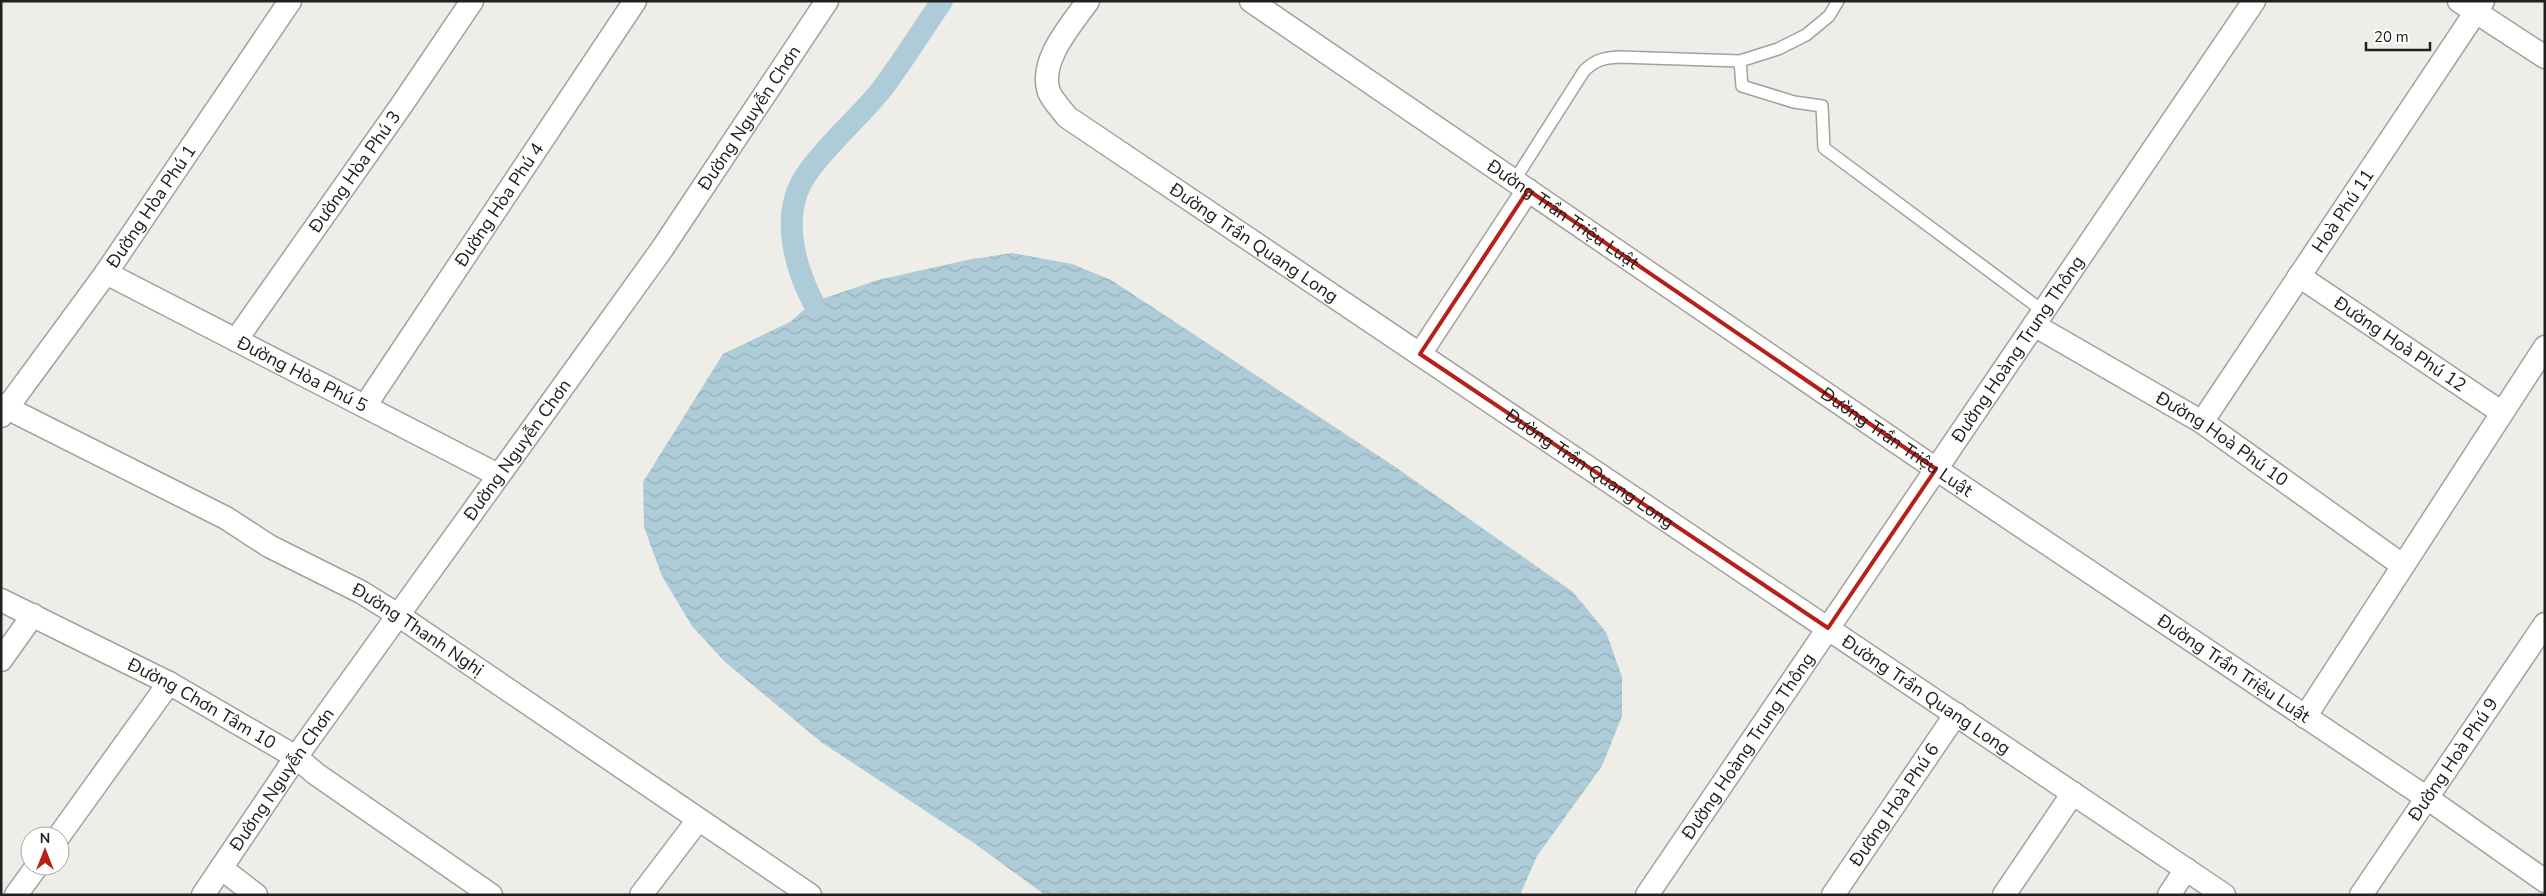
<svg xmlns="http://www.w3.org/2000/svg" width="2546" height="896" font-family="'Nunito Sans',sans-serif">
	<defs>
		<pattern id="water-waves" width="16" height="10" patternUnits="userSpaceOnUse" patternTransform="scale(1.25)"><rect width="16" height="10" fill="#aeccd7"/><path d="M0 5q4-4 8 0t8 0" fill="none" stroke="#95afb8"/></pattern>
	</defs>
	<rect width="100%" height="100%" fill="#efede8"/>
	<path fill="url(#water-waves)" d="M1012,253l60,11 39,16 283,186 179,126 33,40 16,45v39l-20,50 -65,90 -17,39h-475l-71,-52 -153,-101 -97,-81 -32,-35 -30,-50 -18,-49 -1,-45 80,-128 67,-32 23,-20 65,-22 89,-20z"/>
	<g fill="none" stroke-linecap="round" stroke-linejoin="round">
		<path stroke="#aeccd7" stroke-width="22" d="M813,302c-19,-37 -33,-89 -7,-127 21,-31 52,-56 76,-86 21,-28 40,-59 60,-88"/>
		<g stroke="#a1a1a1" stroke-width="14">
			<path id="lane" d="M1740,61l2,25 52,16 28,4 2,42 219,163
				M1514,181l70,-110c11,-11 19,-13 35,-14l121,4 38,-12 28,-14 23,-19 9,-15"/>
		</g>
		<g stroke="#a1a1a1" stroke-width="25">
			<g id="street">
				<path id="s1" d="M1088,1c-16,23 -50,60 -39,91 3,8 13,18 18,25l1157,778"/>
				<path id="s2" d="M1251,1l685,468 491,329 118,83"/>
				<path d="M2459,1l86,56"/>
				<path id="s3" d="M106,273l392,202"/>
				<path id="s4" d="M2299,276l202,136"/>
				<path id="s5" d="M2034,325l168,97 200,143"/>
				<path id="s6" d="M236,340l165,-234 71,-105"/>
				<path d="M1420,354l108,-164"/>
				<path id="s7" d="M1,405l225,113 43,28 92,46 37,23 412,280"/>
				<path id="s8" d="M365,406l270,-405"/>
				<path id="s9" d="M1,416l105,-143 184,-272"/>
				<path id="s10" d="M2202,422l281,-421"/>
				<path id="s11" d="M1,600l168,83 127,74 20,17 175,121"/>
				<path d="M1,660l32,-45"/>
				<path d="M2305,717l240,-370"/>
				<path d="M59,836l110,-153"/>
				<path d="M221,868l35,27"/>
				<path d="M16,895l21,-29"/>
				<path id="s12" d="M203,895l93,-138 366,-508 165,-248"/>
				<path d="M641,895l57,-75"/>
				<path id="s13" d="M1647,895l607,-894"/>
				<path id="s14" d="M1833,895l123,-181"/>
				<path d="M2004,895l69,-102"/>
				<path d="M2169,895l17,-26"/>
				<path id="s15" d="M2361,895l184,-271"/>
			</g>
		</g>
		<use href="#lane" stroke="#fff" stroke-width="11"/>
		<use href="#street" stroke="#fff" stroke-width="22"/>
	</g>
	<path fill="none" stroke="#b72019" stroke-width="4" stroke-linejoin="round" d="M1528,190l408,279 -108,159 -408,-274z"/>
	<g text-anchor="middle" stroke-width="5" stroke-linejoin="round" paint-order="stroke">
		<g font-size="18" fill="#202020" stroke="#fff">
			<text dy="6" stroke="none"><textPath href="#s12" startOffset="950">Đường Nguyễn Chơn</textPath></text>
			<text dy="6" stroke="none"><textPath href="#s6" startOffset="206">Đường Hòa Phú 3</textPath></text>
			<text dy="6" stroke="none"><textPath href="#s8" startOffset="242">Đường Hòa Phú 4</textPath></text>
			<text dy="6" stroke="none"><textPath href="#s9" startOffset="258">Đường Hòa Phú 1</textPath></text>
			<text dy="6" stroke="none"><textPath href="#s10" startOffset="254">Hoà Phú 11</textPath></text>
			<text dy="6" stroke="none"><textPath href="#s2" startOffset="378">Đường Trần Triệu Luật</textPath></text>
			<text dy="6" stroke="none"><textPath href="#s1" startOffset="359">Đường Trần Quang Long</textPath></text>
			<text dy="6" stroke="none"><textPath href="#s4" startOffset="122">Đường Hoà Phú 12</textPath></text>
			<text dy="6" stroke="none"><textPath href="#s13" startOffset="660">Đường Hoàng Trung Thông</textPath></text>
			<text dy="6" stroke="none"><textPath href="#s3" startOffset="221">Đường Hòa Phú 5</textPath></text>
			<text dy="6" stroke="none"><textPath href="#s5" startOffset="220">Đường Hoà Phú 10</textPath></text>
			<text dy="6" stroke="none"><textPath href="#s2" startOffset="782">Đường Trần Triệu Luật</textPath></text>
			<text dy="6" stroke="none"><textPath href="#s12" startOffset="545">Đường Nguyễn Chơn</textPath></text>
			<text dy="6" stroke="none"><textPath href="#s1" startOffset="764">Đường Trần Quang Long</textPath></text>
			<text dy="6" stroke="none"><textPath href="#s7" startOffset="474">Đường Thanh Nghị</textPath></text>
			<text dy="6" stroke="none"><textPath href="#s2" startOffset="1188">Đường Trần Triệu Luật</textPath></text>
			<text dy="6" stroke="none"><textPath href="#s1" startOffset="1169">Đường Trần Quang Long</textPath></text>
			<text dy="6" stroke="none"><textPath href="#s11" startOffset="226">Đường Chơn Tâm 10</textPath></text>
			<text dy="6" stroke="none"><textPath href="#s13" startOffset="180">Đường Hoàng Trung Thông</textPath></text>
			<text dy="6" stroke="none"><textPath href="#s15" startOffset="164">Đường Hoà Phú 9</textPath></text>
			<text dy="6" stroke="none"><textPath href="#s12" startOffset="140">Đường Nguyễn Chơn</textPath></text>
			<text dy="6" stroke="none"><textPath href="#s14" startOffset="109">Đường Hoà Phú 6</textPath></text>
		</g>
	</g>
	<rect width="2546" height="896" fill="none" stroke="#202020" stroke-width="5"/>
	<g transform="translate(45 851)"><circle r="24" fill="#ffffff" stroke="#a6a6a6"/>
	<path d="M0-4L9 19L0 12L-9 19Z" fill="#b72019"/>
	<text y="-8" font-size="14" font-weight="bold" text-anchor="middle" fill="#202020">N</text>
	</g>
	<path d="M2366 42v8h64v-8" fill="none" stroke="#202020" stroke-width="2.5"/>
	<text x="2374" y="42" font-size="15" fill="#202020" stroke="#ffffff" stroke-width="4" paint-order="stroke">20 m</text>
</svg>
